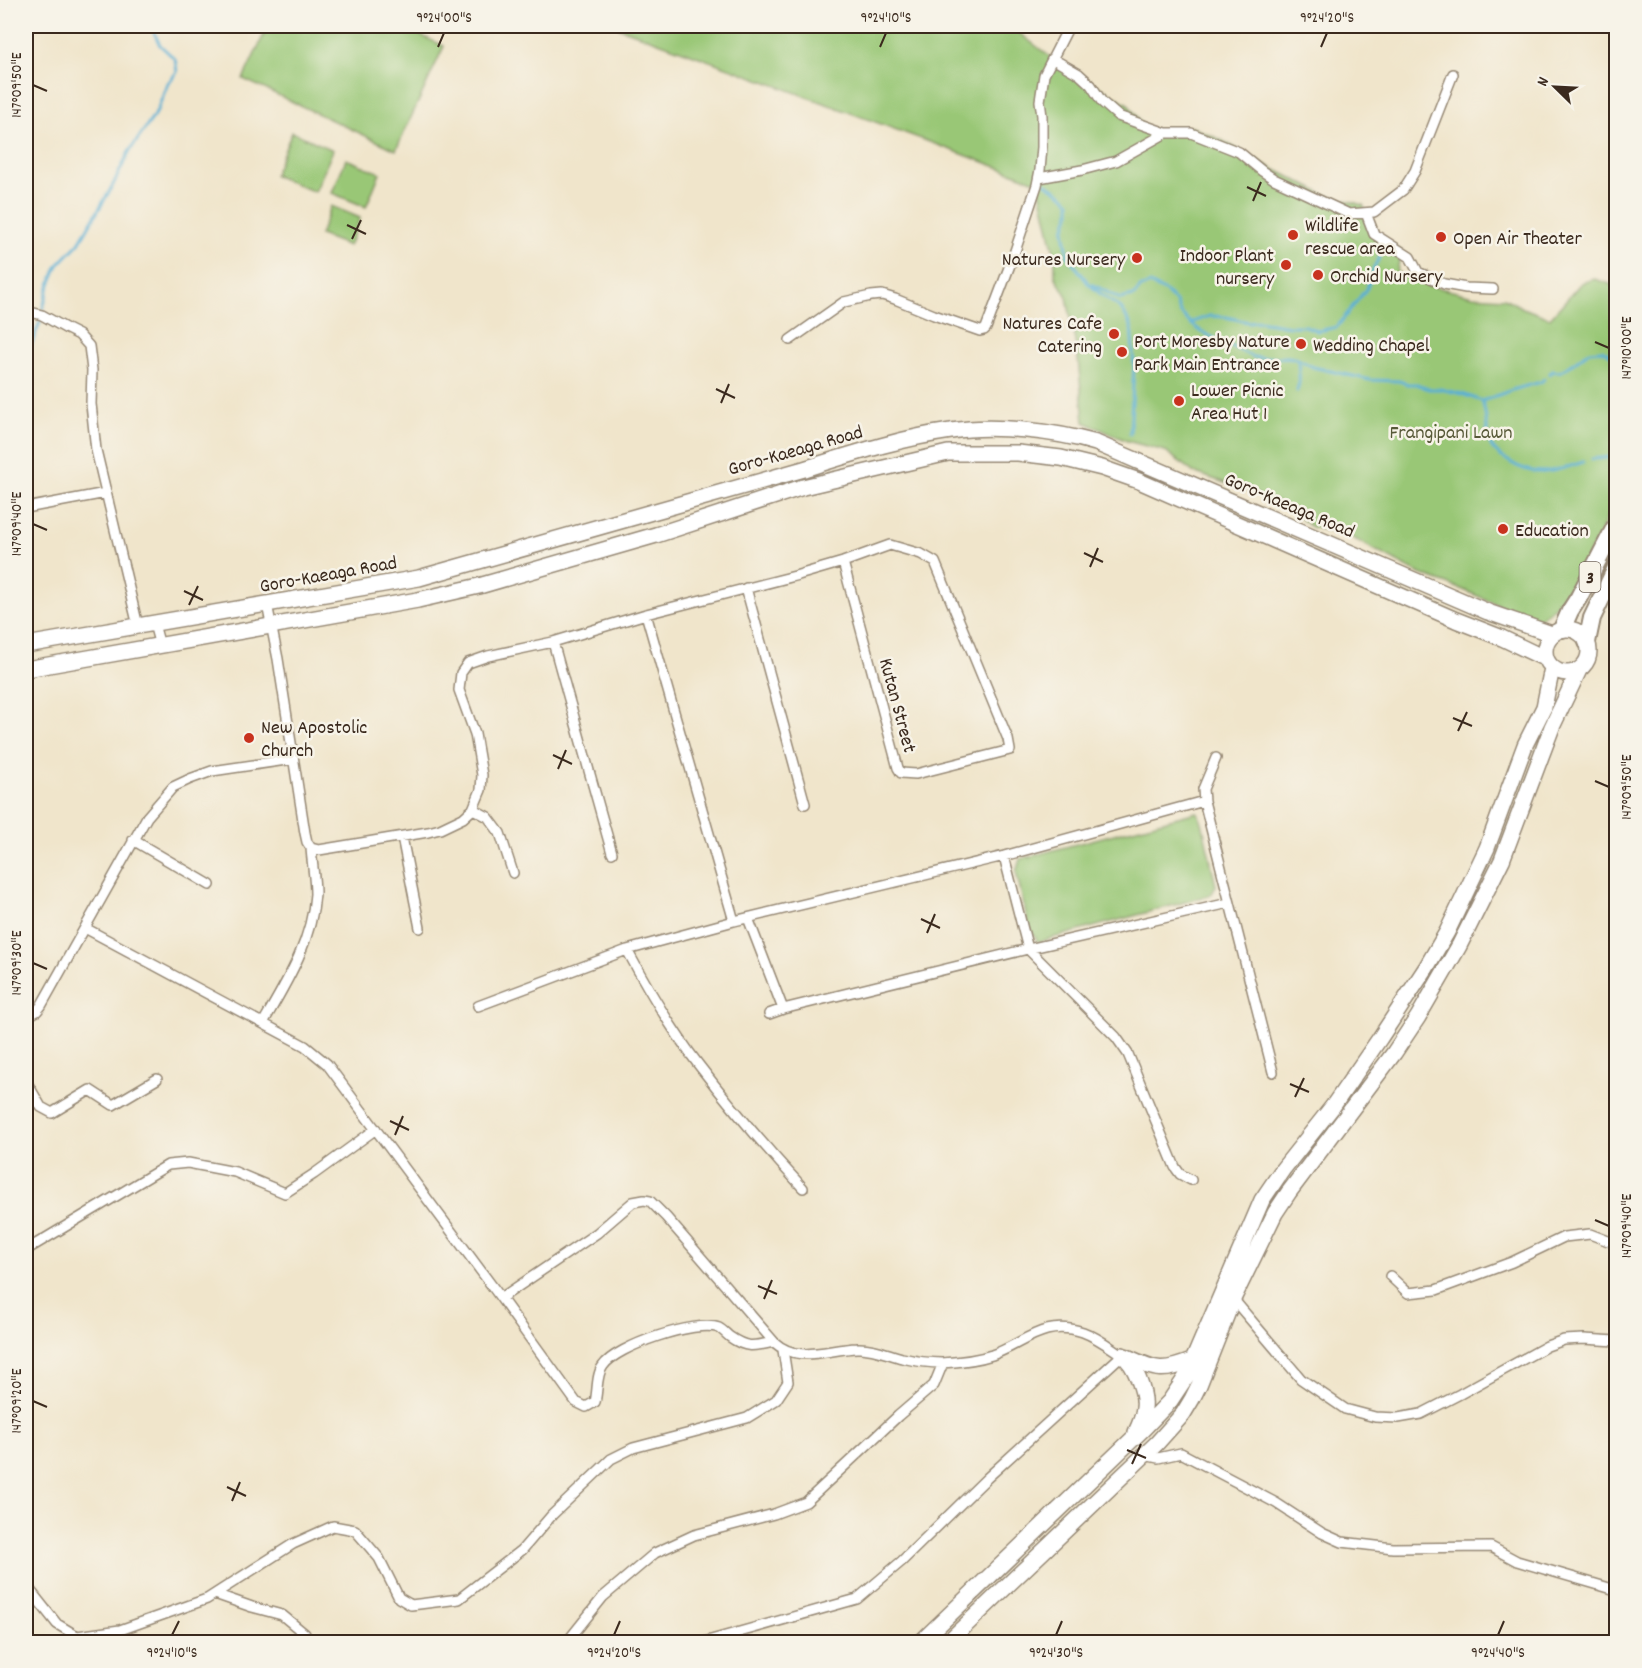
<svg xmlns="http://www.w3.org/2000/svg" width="1642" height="1668" font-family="Dekko,sans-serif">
	<rect width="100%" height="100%" fill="#f7f3e8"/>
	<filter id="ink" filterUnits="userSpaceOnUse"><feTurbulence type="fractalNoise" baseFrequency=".0167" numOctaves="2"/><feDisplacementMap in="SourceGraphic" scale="12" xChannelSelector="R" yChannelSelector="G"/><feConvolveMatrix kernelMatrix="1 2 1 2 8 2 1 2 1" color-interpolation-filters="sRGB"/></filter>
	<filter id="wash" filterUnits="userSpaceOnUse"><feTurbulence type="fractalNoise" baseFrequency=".008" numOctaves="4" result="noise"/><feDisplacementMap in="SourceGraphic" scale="24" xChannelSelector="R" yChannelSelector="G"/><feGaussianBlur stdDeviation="1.35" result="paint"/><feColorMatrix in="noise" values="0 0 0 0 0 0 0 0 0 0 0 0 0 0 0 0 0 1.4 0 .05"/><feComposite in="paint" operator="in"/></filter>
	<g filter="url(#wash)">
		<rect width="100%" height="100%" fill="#f0e5cb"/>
		<path fill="#99c776" stroke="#6a784a" stroke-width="1.5" d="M268,26h132l44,20 -48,104 -153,-71z
			M615,26h395l43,33 75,45 25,36 14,-11 25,-2 31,14 37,21 65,33 38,10 13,33 25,13 -4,21 30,13 46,11 31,2 19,10 27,10 31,-35 14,-4 21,7v211l-16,36 -25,47 -18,24 -20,17 -76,-32 -41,-15 -73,-39 -36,-8 -31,-25 -87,-30 -28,-21 -38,-10 -43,-19 -6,-64 -11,-61 -12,-21v-19l-17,-75z
			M292,132l41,18 -18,42 -41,-17z
			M346,159l34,14 -14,34 -34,-14z
			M331,206l29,12 -11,28 -29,-11z
			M1197,812l5,10 14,64 -5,9 -173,47 -9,-15 -13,-55 4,-13z"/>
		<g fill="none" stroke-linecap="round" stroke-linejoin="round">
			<path stroke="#57afd4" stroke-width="3" d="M1041,180l21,14 8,8v10l-6,18 4,26 20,27 14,12 19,13 10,17 3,42 -4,67
				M1092,284l28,15 14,-3 6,-8 10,-4 16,8 10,10 4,10 10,11 12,9 51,25 10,1 25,-1 10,2c0,3 2,22 1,23 0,3 -2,6 -2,9
				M43,308l5,-19 10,-24 21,-22 34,-58 16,-33 27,-39 12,-30 9,-11 -2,-13 -15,-14 -9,-19
				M1190,323l20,-7 16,1 22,5 11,-1 31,5h15l13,5 19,-4 30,-39 7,-21 10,-18
				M26,358l14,-36
				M1298,359l15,8 57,13 29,1 9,3h8l13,5h11l22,5 20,7 30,-11 29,-8 3,-3
				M1549,374l4,-3 6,1 12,-7 18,-14 13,-1 14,8
				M1482,401c5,14 4,29 8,42 2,7 11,14 17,17 27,19 47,12 76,2
				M1592,459l20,-2"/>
		</g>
	</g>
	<g filter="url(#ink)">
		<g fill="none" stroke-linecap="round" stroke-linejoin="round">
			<g stroke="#968874" stroke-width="12">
				<path id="minor" d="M1053,59l26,15 12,11 11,17 16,14 48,17
					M1039,178l43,-8 34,-9 50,-28h25l48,19 23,19 12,8 75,35 25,-2 29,-22 12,-19 38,-97
					M1366,213l8,21 36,23 8,15 26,12 22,4 27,1
					M26,311l16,4 25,14 12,6 10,11 3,24 -1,34 5,46 42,176
					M790,340l54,-38 27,-6 11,-1 13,4 39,16 46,16 4,-1 2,-2 27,-71 24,-72 3,-15 2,-23v-31l-2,-15 4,-26 25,-49
					M26,508l80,-15
					M746,588l59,216
					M646,614l88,307
					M154,624l6,22
					M553,642l59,211
					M1216,758l-13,31 1,12 69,271
					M473,809l15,8 12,16 13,40
					M402,837l18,91
					M133,840l77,45
					M311,848l8,2 109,-18 12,-3 23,-11 10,-9 8,-19 1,-15 -7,-41 -16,-44 2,-17 7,-10 20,-7 65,-14 93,-28 149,-38 48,-14 47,-17 31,9 14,8 73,177 2,11 -94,24 -15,-1 -3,-5 -55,-206
					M1004,856l24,93 88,88 12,17 47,113 5,7 11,6
					M748,918l35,91
					M85,928l220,118 22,18 168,226 81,112 10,5 9,-5c3,-11 1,-27 8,-36 13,-20 94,-47 116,-38 4,2 8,7 11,9 17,12 25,9 44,5
					M627,950c21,39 44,79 71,114 33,43 68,84 105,124
					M478,1006l149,-56 107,-29 270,-65 200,-55
					M769,1014l14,-5 245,-60 201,-46
					M26,1017l11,-6 4,-5 106,-189 26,-30 17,-8 22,-8 81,-12
					M263,1023c23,-40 49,-81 52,-129 0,-15 -3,-31 -4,-46l-4,-6 -2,-9 -27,-174 -11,-55
					M26,1081l15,26 11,6 38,-23 23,15 44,-26
					M26,1250l142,-85 20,-2 47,9 50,21 29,-19 62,-45
					M1390,1276l18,17 28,-3 76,-28 52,-25 26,-3 26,10
					M501,1298l96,-65 36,-31 11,-2 6,1 16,16 108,125c24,22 53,7 83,6 15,-1 30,6 45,10 13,3 27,5 40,5 17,-1 35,-3 50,-8 33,-12 51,-36 91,-23 14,5 27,15 39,23l-135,123 -85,83 -45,38 -153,43
					M1233,1299l68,80 44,30 30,8 23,1 23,-4 39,-20 87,-48 17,-6 20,-1 32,2
					M1144,1455l14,3 23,-5 95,50 46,30 20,9 51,6 98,-1 26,14 99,29
					M26,1585l31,39 20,12 43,-6 87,-31 86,-55 40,-18 22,4 24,28 20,40 12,7 48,-6 63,-49 30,-35 59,-56 22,-11 114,-30 29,-18 12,-18 -5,-32
					M215,1594l37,13 30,8 23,19 1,8
					M567,1642l36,-45 52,-44 39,-18 80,-21 32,-12 92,-86 36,-31 9,-22"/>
			</g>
			<g stroke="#968874" stroke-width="18">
				<path id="primary" d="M1545 651a22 22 0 1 1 44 0a22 22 0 1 1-44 0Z
					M26,645l393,-67 385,-109c48,-15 97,-31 147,-38 42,-7 104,0 145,12l392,169 64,22
					M26,669l392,-69 61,-14 177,-51 147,-48 145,-34h70l43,5 41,10 37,13 317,139 46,18 44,21
					M1122,1355c13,8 24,39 22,53 -1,9 -4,16 -8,24
					M1125,1356c33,15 36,17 69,4
					M921,1642l222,-213 27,-28 16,-24 76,-177 21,-31 50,-63 47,-68 46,-70 21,-36 40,-84 38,-103 19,-38 8,-39
					M948,1642l209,-199 26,-29 9,-15 7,-14 34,-86 42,-86 14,-21 105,-139 24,-36 41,-71 43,-86 50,-133 27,-57"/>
			</g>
			<g stroke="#968874" stroke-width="20">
				<path id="trunk" d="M1562,629l8,-18 9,-14 37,-72
					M1587,642l5,-24 24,-50"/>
			</g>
			<use href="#minor" stroke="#fff" stroke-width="9"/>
			<use href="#primary" stroke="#fff" stroke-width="15"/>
			<use href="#trunk" stroke="#fff" stroke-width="16"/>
		</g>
	</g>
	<path fill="none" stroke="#3b2a1e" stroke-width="2" d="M438,47l6,-14M880,47l6,-14M1321,47l6,-14M33,85l14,6M1247,187l19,9M1253,201l8,-19M347,225l19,9M352,239l9,-19M1595,342l14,6M716,389l19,9M721,403l8,-19M33,524l14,6M1084,553l19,9M1090,567l8,-19M184,591l19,9M189,605l9,-19M1453,718l19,8M1458,731l9,-19M553,755l19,9M558,769l8,-19M1595,781l14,6M921,919l19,9M927,933l8,-19M33,963l14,6M1290,1084l19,8M1295,1097l9,-19M390,1121l19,9M395,1135l8,-19M1595,1220l14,6M758,1286l19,8M764,1299l8,-19M33,1401l14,6M1127,1450l19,8M1132,1464l9,-20M227,1487l19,9M232,1501l8,-19M172,1635l7,-14M614,1635l6,-14M1056,1635l6,-14M1498,1635l6,-14"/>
	<g fill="#c8321e" stroke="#f7f3e8" stroke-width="2">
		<circle cx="1293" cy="235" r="6"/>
		<circle cx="1441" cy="237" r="6"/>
		<circle cx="1137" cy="258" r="6"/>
		<circle cx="1286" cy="265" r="6"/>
		<circle cx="1318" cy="275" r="6"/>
		<circle cx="1114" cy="334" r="6"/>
		<circle cx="1301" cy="344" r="6"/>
		<circle cx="1122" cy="352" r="6"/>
		<circle cx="1179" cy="401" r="6"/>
		<circle cx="1503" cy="529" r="6"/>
		<circle cx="249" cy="738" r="6"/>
	</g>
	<g text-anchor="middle" stroke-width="5" stroke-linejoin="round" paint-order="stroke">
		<rect fill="#f7f3e8" stroke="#73665b" stroke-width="1.5" x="1579.5" y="562" width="21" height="30" rx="4.5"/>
		<g font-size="18" font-weight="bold" fill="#3b2a1e">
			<text x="1590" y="583">3</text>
		</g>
		<g font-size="20" fill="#3b2a1e" stroke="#f7f3e8" text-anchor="start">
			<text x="1305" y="231">Wildlife<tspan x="1305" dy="23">rescue area</tspan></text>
			<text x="1453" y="244">Open Air Theater</text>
			<text x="1274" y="261" text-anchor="end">Indoor Plant<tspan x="1274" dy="23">nursery</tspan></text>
			<text x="1125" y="265" text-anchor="end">Natures Nursery</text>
			<text x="1330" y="282">Orchid Nursery</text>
			<text x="1102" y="329" text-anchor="end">Natures Cafe<tspan x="1102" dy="23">Catering</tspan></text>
			<text x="1134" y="347">Port Moresby Nature<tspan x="1134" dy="23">Park Main Entrance</tspan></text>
			<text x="1313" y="351">Wedding Chapel</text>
			<text x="1191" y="396">Lower Picnic<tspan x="1191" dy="23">Area Hut 1</tspan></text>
			<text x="1515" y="536">Education</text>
			<text x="261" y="733">New Apostolic<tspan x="261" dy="23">Church</tspan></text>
		</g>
		<g font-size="20" fill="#575938" stroke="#f7f3e8">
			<text x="1451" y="438">Frangipani Lawn</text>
		</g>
		<g font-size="20" fill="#3b2a1e" stroke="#f7f3e8">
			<text transform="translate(795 449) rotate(-16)" y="7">Goro-Kaeaga Road</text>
			<text transform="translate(1290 504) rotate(23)" y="7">Goro-Kaeaga Road</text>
			<text transform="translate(328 573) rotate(-10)" y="7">Goro-Kaeaga Road</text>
			<text transform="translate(899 705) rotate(75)" y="7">Kutan Street</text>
		</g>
	</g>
	<rect width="1642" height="1668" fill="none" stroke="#f7f3e8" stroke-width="66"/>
	<g transform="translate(1555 87) rotate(294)" stroke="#f7f3e8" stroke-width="4.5" paint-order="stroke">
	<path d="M0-4.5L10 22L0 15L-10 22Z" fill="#3b2a1e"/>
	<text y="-9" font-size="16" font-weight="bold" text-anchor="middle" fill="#3b2a1e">N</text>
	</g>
	<rect x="33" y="33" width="1576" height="1602" fill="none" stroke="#3b2a1e" stroke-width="2"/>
	<g font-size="15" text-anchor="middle" fill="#3b2a1e">
		<text x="444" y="22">9°24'00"S</text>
		<text x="886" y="22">9°24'10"S</text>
		<text x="1327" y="22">9°24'20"S</text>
		<text transform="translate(16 85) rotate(-90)" y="5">147°09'50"E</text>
		<text transform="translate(1626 348) rotate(-90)" y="5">147°10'00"E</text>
		<text transform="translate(16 524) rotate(-90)" y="5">147°09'40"E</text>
		<text transform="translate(1626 787) rotate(-90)" y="5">147°09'50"E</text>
		<text transform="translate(16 963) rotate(-90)" y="5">147°09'30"E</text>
		<text transform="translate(1626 1226) rotate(-90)" y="5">147°09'40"E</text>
		<text transform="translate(16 1401) rotate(-90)" y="5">147°09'20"E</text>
		<text x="172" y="1657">9°24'10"S</text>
		<text x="614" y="1657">9°24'20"S</text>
		<text x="1056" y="1657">9°24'30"S</text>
		<text x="1498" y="1657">9°24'40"S</text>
	</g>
</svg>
